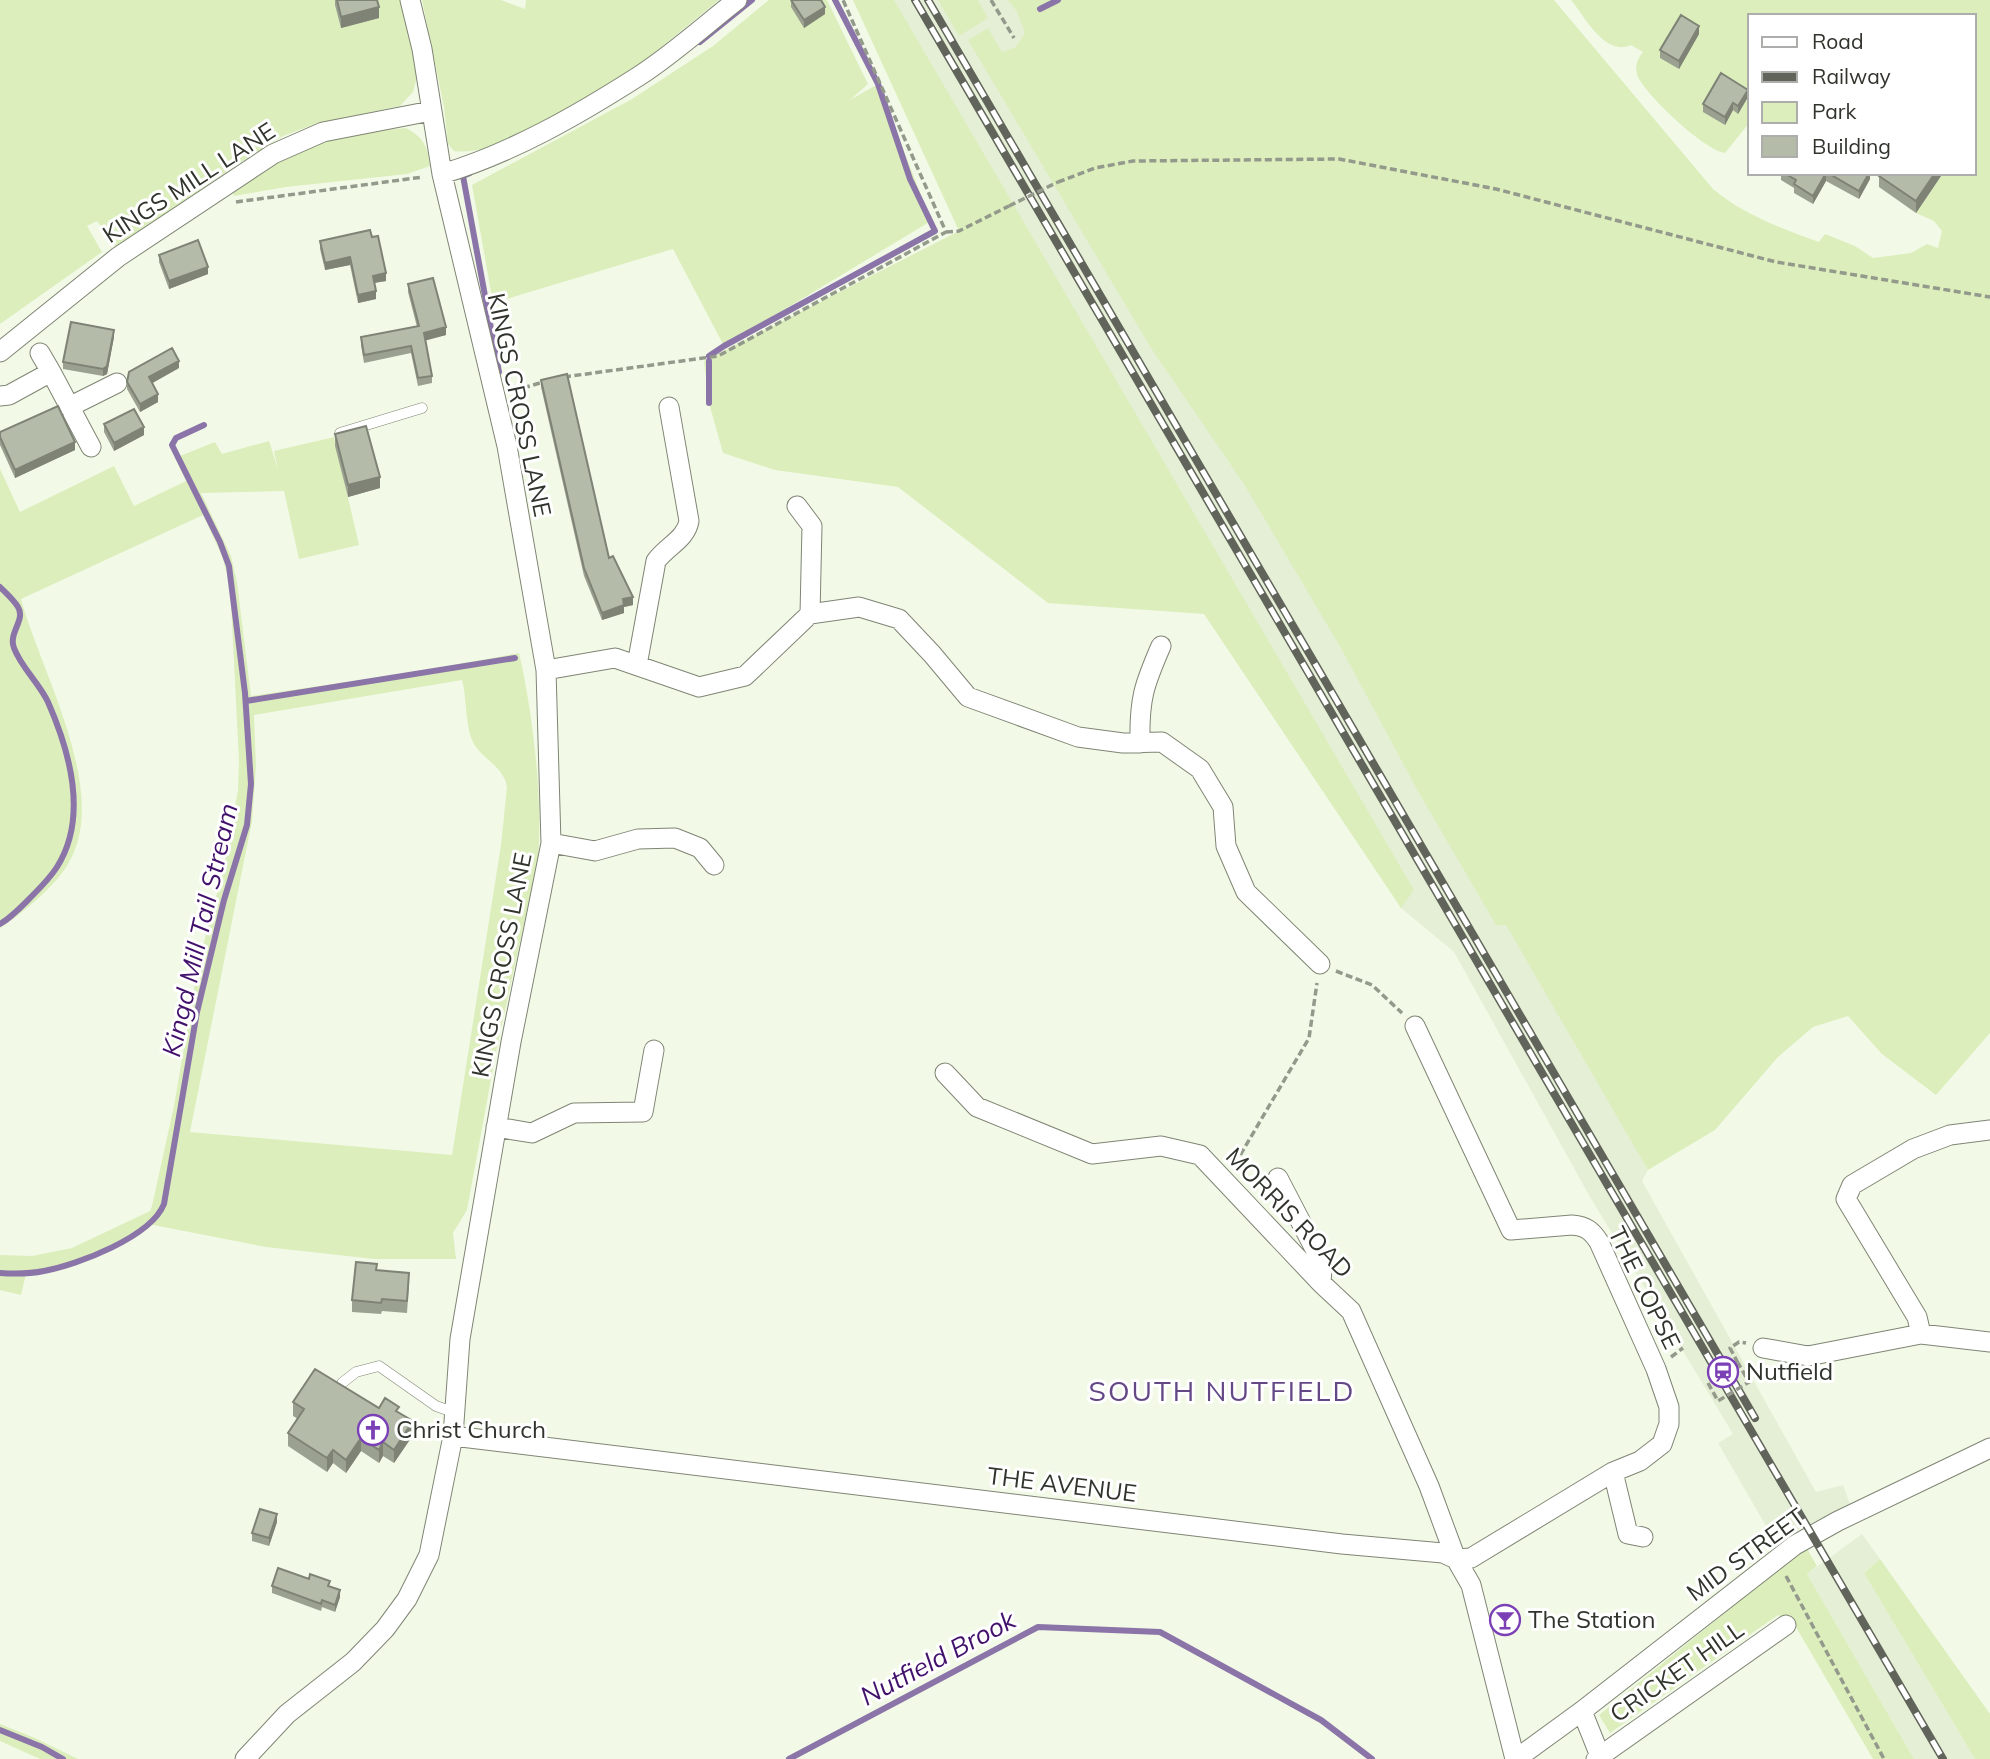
<svg xmlns="http://www.w3.org/2000/svg" width="1990" height="1759" font-family="Mulish,sans-serif">
	<rect width="100%" height="100%" fill="#f2fae7"/>
	<path fill="#e5efd6" d="M853,0h155l9,12 631,1158 -6,11 174,311 27,-7 8,22 -77,33 -56,-97 15,-9 -143,-237 -136,-245 -53,-44 -518,-846z
		M1862,1534l18,25 -16,14 111,186h-61l-107,-185z"/>
	<path fill="#dceebc" fill-rule="evenodd" d="M0,0h401l17,73 -5,19 -13,14 -82,17 -35,13 -47,29 -112,78 -9,3 -18,-25 -10,5 15,26 -102,72z
		M422,0h79l24,9 1,-9h193l-70,57 -11,13c-44,24 -136,88 -184,81l-6,-7 -4,-37z
		M769,0h58l41,84 -18,16 28,-16 53,137 -207,125 -51,-97 -180,54 -21,-118 160,-86 81,-53z
		M853,0h41l520,890 -13,18 -197,-294 -156,-11 -150,-116 -123,-17 -52,-17 -14,-50 -5,-42 255,-130z
		M938,0h40l10,18 -29,18z
		M1008,0h546l159,189c31,26 68,39 106,53l6,-8 30,12 18,12 38,-5 16,-9 11,4 4,-17 -8,-10 -18,-8 27,-40h31v-157h-224v106l-25,31c-21,-3 -77,-56 -87,-76 -4,-9 -1,-18 5,-25l-12,-7c-26,12 -46,-28 -60,-45h419v1033l-54,62 -54,-41 -34,-38 -35,11 -35,30 -63,73 -67,40 -142,-245h-10l-77,-132 -77,-143 -98,-166 -93,-136 -183,-308 20,-12 14,24 14,-5 9,-14 -8,-21z
		M406,128c17,9 22,18 24,38l-23,8 -121,13 -52,9 -2,-5c14,-9 27,-20 41,-28 40,-23 87,-31 133,-35z
		M334,437l25,108 -60,14 -15,-68 -83,2 30,63 6,26 14,114 158,-23 110,-20c14,60 24,147 19,207l-41,187 -30,163 -14,23 3,26h-82l-108,-12 -118,-23 -7,7c-38,19 -72,37 -115,43l-5,21 -21,-5v-35l32,1 40,-8 78,-37 2,-5 22,-100 24,-141 27,-103 13,-72 1,-29 -9,-177 -8,-28 -19,-41 -182,84c19,70 83,182 53,253 -8,20 -24,36 -40,50 -11,9 -22,19 -34,26v-459l20,43 94,-46 20,40 52,-25 -11,-23 40,-16 7,12 47,-13 9,28 -4,-18zM462,680c5,18 3,46 11,62 9,18 30,23 34,45l-6,58 -49,310 -262,-23 62,-311 4,-55 -2,-51z
		M1806,1547l11,19 -10,8 107,185h-41l-80,-137 -15,-7 -168,118 -11,-18z
		M1880,1559l110,155v45h-15l-111,-186z
		M0,1724l35,14 43,21h-38l-40,-18z"/>
	<g fill="none" stroke-linecap="round" stroke-linejoin="round">
		<path stroke="#8b75a8" stroke-width="6" d="M1040,9l18,-9
			M700,42l52,-42
			M470,173l-7,3 36,196
			M709,356l15,-10 211,-115 -25,-52 -32,-95 -43,-84
			M709,361v42
			M0,587c6,6 14,13 18,20 8,13 -10,26 -4,41 7,19 25,35 34,54 22,50 40,116 9,165 -7,11 -16,20 -25,29 -10,10 -20,21 -32,28
			M246,701l269,-43
			M0,1273c15,1 29,1 44,-2 33,-6 107,-34 120,-67l33,-192 27,-112 23,-75 4,-41 -6,-91 -16,-127 -9,-24 -48,-97 4,-7 28,-13
			M0,1730l42,17 21,12
			M789,1759l249,-132 122,5 161,88 51,39"/>
		<g stroke="#7f8574" stroke-width="11">
			<path id="service" d="M340,433l82,-25
				M342,1383l14,-11 23,-6 57,40 20,7"/>
		</g>
		<g stroke="#7f8574" stroke-width="21">
			<path id="minor" d="M442,174c70,-21 136,-59 197,-98 34,-22 66,-51 98,-76
				M0,352l118,-95 155,-103 50,-22 108,-21
				M40,353l11,19
				M0,396l9,-1 42,-23 40,75
				M69,407l48,-24
				M797,506l15,20 -2,88
				M637,665l19,-104c11,-15 30,-22 33,-40l-20,-114
				M546,670l69,-12 84,29 46,-11 65,-62 49,-7 40,12 33,35 36,43 110,40 45,6 39,-1 38,27 23,38 3,39 20,46 74,72
				M1140,743c-1,-44 4,-58 21,-97
				M551,843l44,8 43,-12 37,-1 25,10 14,17
				M945,1073l32,34 115,47 69,-8 39,9 121,128 30,28 78,175 27,73 15,-1 142,-86 27,-11 22,-17 7,-20v-17l-13,-38 -57,-127c-7,-11 -13,-16 -27,-17l-61,5 -96,-204
				M496,1127l36,6 42,-20 69,-1 11,-62
				M1278,1178l40,77 4,14 -1,14
				M1921,1334l-4,-17 -71,-118 6,-14 61,-36 37,-14 40,-5
				M1763,1348l45,8 113,-22 69,8
				M453,1436l889,108 101,9 13,6 15,26 44,174
				M1613,1472l15,62 15,3
				M1582,1711l18,45
				M245,1759l42,-45 66,-52 32,-33 22,-30 22,-44 24,-119 7,-97 51,-297 40,-199 -5,-173 -39,-224 -65,-272 -20,-125 -12,-49
				M1516,1759l66,-48 213,-166 43,-24 152,-73
				M1596,1759l190,-134"/>
		</g>
		<path stroke="#93998b" stroke-width="3.5" stroke-dasharray="7 3.5" stroke-linecap="butt" d="M991,0l23,38
			M1058,182l37,-14 38,-7 206,-2 157,30 280,73 214,35
			M236,202l187,-25
			M946,232l13,-1 50,-25
			M564,377l154,-21 228,-124 -103,-232
			M513,391l30,-9
			M1336,971l36,14 30,28
			M1235,1164l74,-126 8,-55
			M1671,1357l12,-9
			M1738,1363l-8,-15 9,-6 7,1
			M1786,1576l98,183"/>
		<use href="#service" stroke="#fff" stroke-width="10"/>
		<use href="#minor" stroke="#fff" stroke-width="19"/>
		<g stroke="#60645a" stroke-width="8">
			<path id="rail" d="M915,0l1028,1759
				M928,0l827,1418"/>
		</g>
		<use href="#rail" stroke="#fff" stroke-width="5" stroke-dasharray="16" stroke-linecap="butt"/>
		<path stroke="#93998b" stroke-width="3.5" stroke-dasharray="7 3.5" stroke-linecap="butt" d="M1009,206l49,-24
			M1708,1383l10,18 31,-19 -11,-19"/>
	</g>
	<path fill="#9ba191" d="M335,0h42l2,18 -38,10 -6,-23z
		M791,0h30l4,14 -21,14 -13,-21z
		M1699,34l-20,35 -19,-11v-8z
		M1748,97l-10,17 -5,-4 -8,15 -22,-13v-8z
		M1781,173h89v6l-11,20 -33,-18 -13,23 -19,-11v-5l-13,-8z
		M1881,173h62l-27,40 -37,-26v-11z
		M372,237l14,44 -12,2 2,16 -18,4 -8,-38 -25,5 -5,-21v-8z
		M159,255l49,19 -39,15 -10,-27z
		M408,284l38,51 -21,5 7,36v7l-14,3 -7,-33 -47,10 -3,-18v-8l56,-10 -9,-35z
		M114,337l-7,37 -4,2 -40,-7v-7z
		M179,368l-27,15 6,19 -18,10 -13,-23v-7z
		M541,380l68,178 24,47 -9,2v6l-22,7 -18,-44 -43,-189z
		M104,424l40,11 -30,16 -10,-19z
		M0,432l75,18 -60,28 -15,-33z
		M335,434l45,54 -32,9 -13,-51z
		M377,1270l32,14 -2,29 -25,-2 -1,3 -29,-2v-12z
		M293,1402l86,6 20,4 14,23 -19,28 -11,-7 -4,7 -18,-12 -15,22 -13,-10 -6,9 -39,-26v-13l10,-14 -5,-3z
		M277,1522l-8,24 -17,-5v-8z
		M272,1586l58,1 10,10 -5,15 -13,-5 -1,4 -49,-18z"/>
	<path fill="#7e8376" d="M379,7v11l-38,10v-11z
		M825,7v7l-21,14v-8z
		M1699,26v8l-20,35v-8z
		M1748,90v7l-10,17v-8z
		M1733,103v7l-8,15v-8z
		M1826,173v8l-13,23v-8z
		M1869,173h1v6l-11,20v-8z
		M1935,173h8l-27,40v-12z
		M350,257v8l-25,5v-7z
		M208,267v7l-39,15v-8z
		M386,273v8l-13,2v-7z
		M376,291v8l-18,4v-8z
		M446,327v8l-22,6v-8z
		M114,330v7l-7,37 -4,2v-7z
		M179,361v7l-30,17v-8z
		M158,394v8l-18,10v-8z
		M144,427v8l-30,16v-8z
		M75,442v8l-60,28v-8z
		M380,477v11l-32,9v-12z
		M633,597v8l-9,2v6l-22,7v-7l21,-14z
		M413,1421v14l-19,28v-13z
		M361,1438v13l-15,22v-13z
		M383,1442v14l-4,7v-13z
		M333,1450v13l-6,9v-14z
		M277,1514v8l-8,24v-8z
		M340,1590v7l-5,15v-7z"/>
	<path fill="#b4bba9" stroke="#7e8376" stroke-width="2" d="M337,0h40l2,7 -38,10z
		M791,0h30l4,7 -21,13z
		M1681,15l18,11 -20,35 -19,-11z
		M1721,73l27,17 -10,16 -5,-3 -8,14 -22,-13z
		M1784,173h42l-13,23 -19,-12 2,-4z
		M1828,173h41l-10,18z
		M1881,173h54l-19,28 -37,-25z
		M370,230l2,7 6,-1 8,37 -13,3 3,15 -18,4 -8,-38 -25,6 -5,-22z
		M198,240l10,27 -39,14 -10,-26z
		M433,278l13,49 -22,6 8,43 -14,2 -7,-32 -47,9 -3,-18 58,-11 -11,-42z
		M71,322l43,8 -7,36 -4,3 -40,-7z
		M172,348l7,13 -30,16 9,17 -18,10 -13,-22 2,-10z
		M567,374l42,184 4,-2 20,41 -10,2 1,6 -22,8 -18,-45 -43,-188z
		M58,406l17,36 -60,28 -15,-33v-5z
		M134,409l10,18 -30,16 -10,-19z
		M366,426l14,51 -32,8 -13,-51z
		M356,1262l21,2 -1,6 33,3 -2,28 -25,-2 -1,4 -29,-3z
		M315,1369l64,39 6,-10 14,9 -3,4 17,10 -19,29 -11,-8 -4,8 -18,-12 -15,22 -13,-10 -6,8 -39,-25 16,-24 -11,-7z
		M260,1509l17,5 -8,24 -17,-5z
		M278,1568l31,11 1,-5 20,7 -2,5 12,4 -5,15 -13,-5 -1,4 -49,-18z"/>
	<defs>
		<g id="station-ring" transform="scale(1.575)"><circle r="9.5" fill="#fff" stroke="#7b40b6" stroke-width="1.5"/><path d="M-3-6H3Q5-6 5-4V2Q5 4 3 4L4.5 6H3L1.5 4h-3L-3 6H-4.5L-3 4Q-5 4-5 2V-4Q-5-6-3-6ZM-3.5-4v3h7v-3ZM-3.5 1v1.5H-2V1ZM2 1v1.5H3.5V1Z" fill="#7b40b6"/></g>
		<g id="church-ring" transform="scale(1.575)"><circle r="9.5" fill="#fff" stroke="#7b40b6" stroke-width="1.5"/><path d="M-1.2-6h2.4v3.5h3.3v2.4h-3.3V6h-2.4V-.1h-3.3v-2.4h3.3Z" fill="#7b40b6"/></g>
		<g id="bar-ring" transform="scale(1.575)"><circle r="9.5" fill="#fff" stroke="#7b40b6" stroke-width="1.5"/><path d="M-6-5H6L.8 .8V4.5H3.5V6h-7V4.5H-.8V.8Z" fill="#7b40b6"/></g>
	</defs>
	<g fill-rule="evenodd">
		<use href="#station-ring" x="1723" y="1372"/>
		<use href="#church-ring" x="373" y="1430"/>
		<use href="#bar-ring" x="1505" y="1620"/>
	</g>
	<g text-anchor="middle" stroke-width="6" stroke-linejoin="round" paint-order="stroke">
		<g font-size="24" fill="#31342d" stroke="#fff">
			<text transform="translate(189 183) rotate(-33)" y="8">KINGS MILL LANE</text>
			<text transform="translate(519 405) rotate(78)" y="8">KINGS CROSS LANE</text>
			<text transform="translate(502 965) rotate(-79)" y="8">KINGS CROSS LANE</text>
			<text transform="translate(1289 1213) rotate(46)" y="8">MORRIS ROAD</text>
			<text transform="translate(1644 1288) rotate(64)" y="8">THE COPSE</text>
			<text transform="translate(1062 1485) rotate(7)" y="8">THE AVENUE</text>
			<text transform="translate(1746 1555) rotate(-36)" y="8">MID STREET</text>
			<text transform="translate(1677 1672) rotate(-35)" y="8">CRICKET HILL</text>
		</g>
		<g font-size="24" fill="#31342d" stroke="#fff" text-anchor="start">
			<text x="1746" y="1380">Nutfield</text>
			<text x="396" y="1438">Christ Church</text>
			<text x="1528" y="1628">The Station</text>
		</g>
		<g font-size="26" font-style="italic" fill="#42116b" stroke="#fff">
			<text transform="translate(200 930) rotate(-77)" y="9">Kingd Mill Tail Stream</text>
			<text transform="translate(938 1658) rotate(-28)" y="9">Nutfield Brook</text>
		</g>
		<g font-size="28" letter-spacing="2" fill="#644885" stroke="#fff">
			<text x="1222" y="1401">SOUTH NUTFIELD</text>
		</g>
	</g>
	<rect x="1748" y="14" width="228" height="161" fill="#ffffff" stroke="#adaeab" stroke-width="2"/>
	<rect x="1762" y="37" width="35" height="10" fill="#ffffff" stroke="#adaeab" stroke-width="2"/>
	<text x="1812" y="49" font-size="21" fill="#31342d">Road</text>
	<rect x="1762" y="72" width="35" height="10" fill="#60645a" stroke="#adaeab" stroke-width="2"/>
	<text x="1812" y="84" font-size="21" fill="#31342d">Railway</text>
	<rect x="1762" y="102" width="35" height="21" fill="#dceebc" stroke="#adaeab" stroke-width="2"/>
	<text x="1812" y="119" font-size="21" fill="#31342d">Park</text>
	<rect x="1762" y="136" width="35" height="21" fill="#b4bba9" stroke="#adaeab" stroke-width="2"/>
	<text x="1812" y="154" font-size="21" fill="#31342d">Building</text>
</svg>
